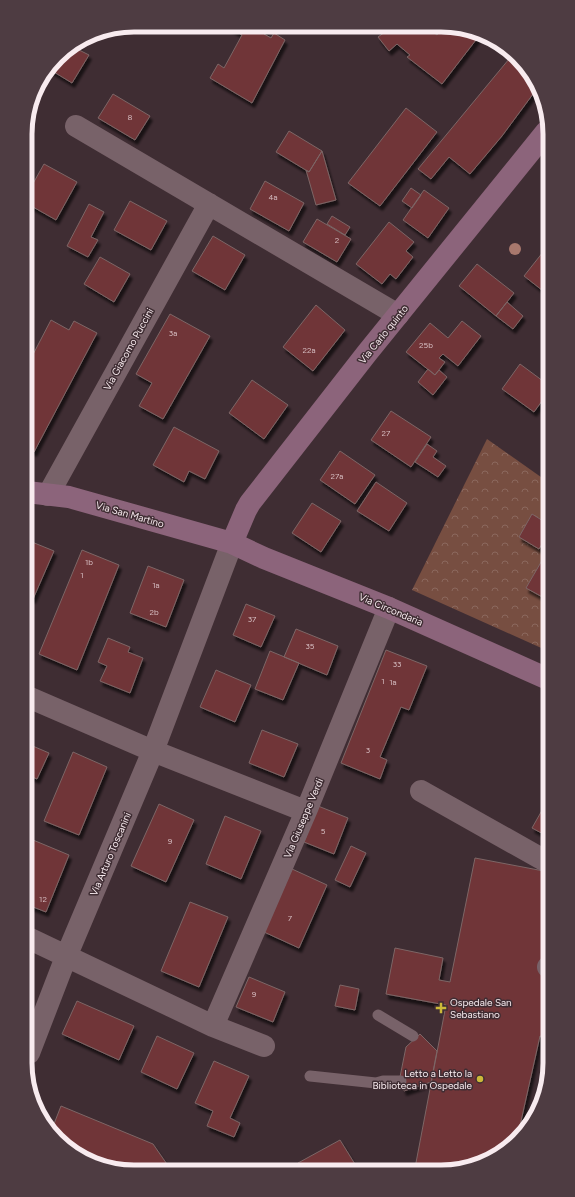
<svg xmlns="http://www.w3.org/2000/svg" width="575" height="1197" font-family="Figtree,sans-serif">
	<defs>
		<pattern id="forest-crowns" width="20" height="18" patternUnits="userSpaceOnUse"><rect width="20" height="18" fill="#774e41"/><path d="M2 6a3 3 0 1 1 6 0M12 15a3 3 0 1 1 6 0" fill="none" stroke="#8b685d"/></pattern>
		<filter id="shadow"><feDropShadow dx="2.5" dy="4.5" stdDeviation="1" flood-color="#0009"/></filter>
	</defs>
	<rect width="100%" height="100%" fill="#3f2d33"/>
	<path fill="url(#forest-crowns)" d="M487,439l61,43v169l-136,-61z"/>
	<path fill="#6f3437" stroke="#7d6666" filter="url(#shadow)" d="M227,26h41l-4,8 7,4 3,-5 11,7 -33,63 -42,-25 8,-14 6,4 18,-33z
		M392,27h34l11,8 6,-8h19l17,9 -37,48 -35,-27 3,-2 -13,-11 -8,7 -11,-14z
		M81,40l-4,9 12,6 -17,28 -23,-14 13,-17z
		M514,53l22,37 -34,46 -32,38 -21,-17 -18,22 -13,-10z
		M113,94l37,22 -15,24 -37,-22z
		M406,108l31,24 -57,74 -32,-23z
		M289,131l33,20 -13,21 -33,-20z
		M322,151l14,49 -20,5 -10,-35 3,2z
		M44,164l33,18 -21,38 -30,-17v-7z
		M265,181l39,22 -15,28 -39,-22z
		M411,188l10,7 -9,13 -10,-7z
		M424,190l25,18 -21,30 -25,-18z
		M130,201l37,20 -16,29 -37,-20z
		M89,204l15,8 -13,25 7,3 -10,17 -21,-11z
		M332,216l18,11 -5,8 -18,-11z
		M317,219l34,20 -14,23 -34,-20z
		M389,222l25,20 -8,9 7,6 -17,22 -6,-5 -8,10 -26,-20z
		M213,236l32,19 -20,35 -33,-19z
		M547,247v51l-2,-2 2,-2 -23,-18z
		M100,257l30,17 -16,28 -30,-18z
		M477,264l37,29 -18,23 -37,-30z
		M507,302l16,14 -10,13 -17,-13z
		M316,305l29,25 -32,41 -30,-24z
		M170,314l40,22 -47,83 -24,-13 13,-23 -16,-9z
		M51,320l18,10 5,-9 23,12 -63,119 -7,-4v-82z
		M462,321l19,15 -23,30 -15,-12 -4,4 6,4 -10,13 -29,-23 24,-29 18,15z
		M520,364l27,20v10l-13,18 -32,-23z
		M428,369l7,6 4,-5 8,7 -14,18 -15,-13z
		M252,380l36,25 -24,34 -35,-26z
		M391,411l40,26 -20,30 -40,-27z
		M174,427l45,24 -14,28 -16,-8 -5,11 -31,-17z
		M427,444l10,7 -4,6 13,9 -8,11 -23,-15z
		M340,451l35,24 -20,29 -35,-24z
		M376,482l31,21 -18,28 -32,-20z
		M312,503l29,18 -20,31 -29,-19z
		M532,514l16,10v10l-9,15 -20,-12z
		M27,540l27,11 -21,48 -6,-3z
		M82,550l37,15 -42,105 -38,-16z
		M544,557l4,2v41l-22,-12z
		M148,566l36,14 -18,47 -36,-14z
		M246,604l29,12 -14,31 -28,-12z
		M296,629l42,17 -11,29 -43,-18z
		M108,638l22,9 -2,5 15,6 -13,35 -30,-12 7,-15 -9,-4z
		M386,650l41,16 -18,44 -8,-3 -21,50 7,3 -7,19 -39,-16z
		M270,651l29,12 -16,37 -28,-11z
		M216,670l35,15 -16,37 -35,-15z
		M262,730l36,14 -14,33 -35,-14z
		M28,744l21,9 -12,26 -9,-4z
		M73,752l34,15 -28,68 -35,-14z
		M549,798v39l-17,-9z
		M159,804l35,16 -28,62 -35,-16z
		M318,806l30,12 -14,36 -30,-12z
		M225,816l36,15 -20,48 -35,-15z
		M33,840l36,15 -23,57 -18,-7v-54z
		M351,846l15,7 -16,34 -15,-7z
		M475,858l74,14 1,166 -10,-2 -23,103 -48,29h-54l31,-163 -60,-11 9,-46 48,10 -4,22 11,2z
		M292,869l35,16 -28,63 -35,-16z
		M190,902l38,15 -29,70 -38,-16z
		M249,977l36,15 -12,30 -37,-15z
		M340,985l19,4 -4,21 -20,-4z
		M77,1001l57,25 -15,34 -57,-26z
		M420,1034l17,17 -6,31 -27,9 -4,-14 6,-30z
		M157,1036l37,17 -17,36 -36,-17z
		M214,1061l35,15 -19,42 10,5 -6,14 -27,-11 6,-15 -18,-8z
		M61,1106l92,38 18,26h-58l-51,-25 -10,-16z
		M340,1140l18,29h-56l-4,-6z"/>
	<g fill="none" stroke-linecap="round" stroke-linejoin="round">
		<path stroke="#786269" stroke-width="11" d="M378,1015l35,21
			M310,1076l66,7 7,-2h18"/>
		<path stroke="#786269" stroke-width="22" d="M76,126l322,189
			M48,495l161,-291
			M28,697l125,54 147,58
			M421,791l128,72
			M28,938l185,88 51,20
			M548,967l1,-1
			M213,1026l94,-217 82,-201
			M29,1053l37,-96 87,-206 79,-208"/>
		<path stroke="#8c647b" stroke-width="22" d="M27,492l42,5 163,46 32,15 125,50 159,71
			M232,543l14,-33 4,-7 117,-150 179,-221"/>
	</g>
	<circle fill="#a8786d" cx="515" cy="249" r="6"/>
	<g fill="#ccb939" stroke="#3f2d33" stroke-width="1.5">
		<path d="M439 1002h4v4h4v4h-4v4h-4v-4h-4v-4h4z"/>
		<circle cx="480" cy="1079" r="4"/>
	</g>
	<g text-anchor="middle" stroke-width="3" stroke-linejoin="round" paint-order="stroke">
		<g font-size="8" fill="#d6bdc1">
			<text x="130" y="120">8</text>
			<text x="273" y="200">4a</text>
			<text x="337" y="243">2</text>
			<text x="173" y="336">3a</text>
			<text x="426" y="348">25b</text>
			<text x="309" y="353">22a</text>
			<text x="386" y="436">27</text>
			<text x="337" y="479">27a</text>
			<text x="89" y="565">1b</text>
			<text x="82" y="578">1</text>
			<text x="156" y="588">1a</text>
			<text x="154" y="615">2b</text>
			<text x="252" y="622">37</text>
			<text x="310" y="649">35</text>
			<text x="397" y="667">33</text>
			<text x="383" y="684">1</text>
			<text x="393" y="685">1a</text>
			<text x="368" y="753">3</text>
			<text x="323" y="834">5</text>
			<text x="170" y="844">9</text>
			<text x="43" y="902">12</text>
			<text x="290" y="921">7</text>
			<text x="254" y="997">9</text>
		</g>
		<g font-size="10" fill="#f8ebef" stroke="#3f2d33">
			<text transform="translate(383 334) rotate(-51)" y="4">Via Carlo quinto</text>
			<text transform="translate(128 349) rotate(-61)" y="4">Via Giacomo Puccini</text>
			<text transform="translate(130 514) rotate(16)" y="4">Via San Martino</text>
			<text transform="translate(391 609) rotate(23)" y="4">Via Circondaria</text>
			<text transform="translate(303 818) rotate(-67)" y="4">Via Giuseppe Verdi</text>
			<text transform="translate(110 854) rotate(-67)" y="4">Via Arturo Toscanini</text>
		</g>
		<g font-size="10" fill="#f8ebef" stroke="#3f2d33" text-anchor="start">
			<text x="450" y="1006">Ospedale San<tspan x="450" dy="12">Sebastiano</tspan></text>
			<text x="472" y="1077" text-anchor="end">Letto a Letto la<tspan x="472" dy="12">Biblioteca in Ospedale</tspan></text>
		</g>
	</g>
	<path d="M0 0H575V1197H0ZM134 32H441A102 102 0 0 1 543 134V1063A102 102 0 0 1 441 1165H134A102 102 0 0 1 32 1063V134A102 102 0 0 1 134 32Z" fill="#4e3c42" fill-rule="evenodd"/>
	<path fill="none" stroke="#f8ebef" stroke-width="5" d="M134 32H441A102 102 0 0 1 543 134V1063A102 102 0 0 1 441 1165H134A102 102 0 0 1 32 1063V134A102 102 0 0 1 134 32Z"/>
</svg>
